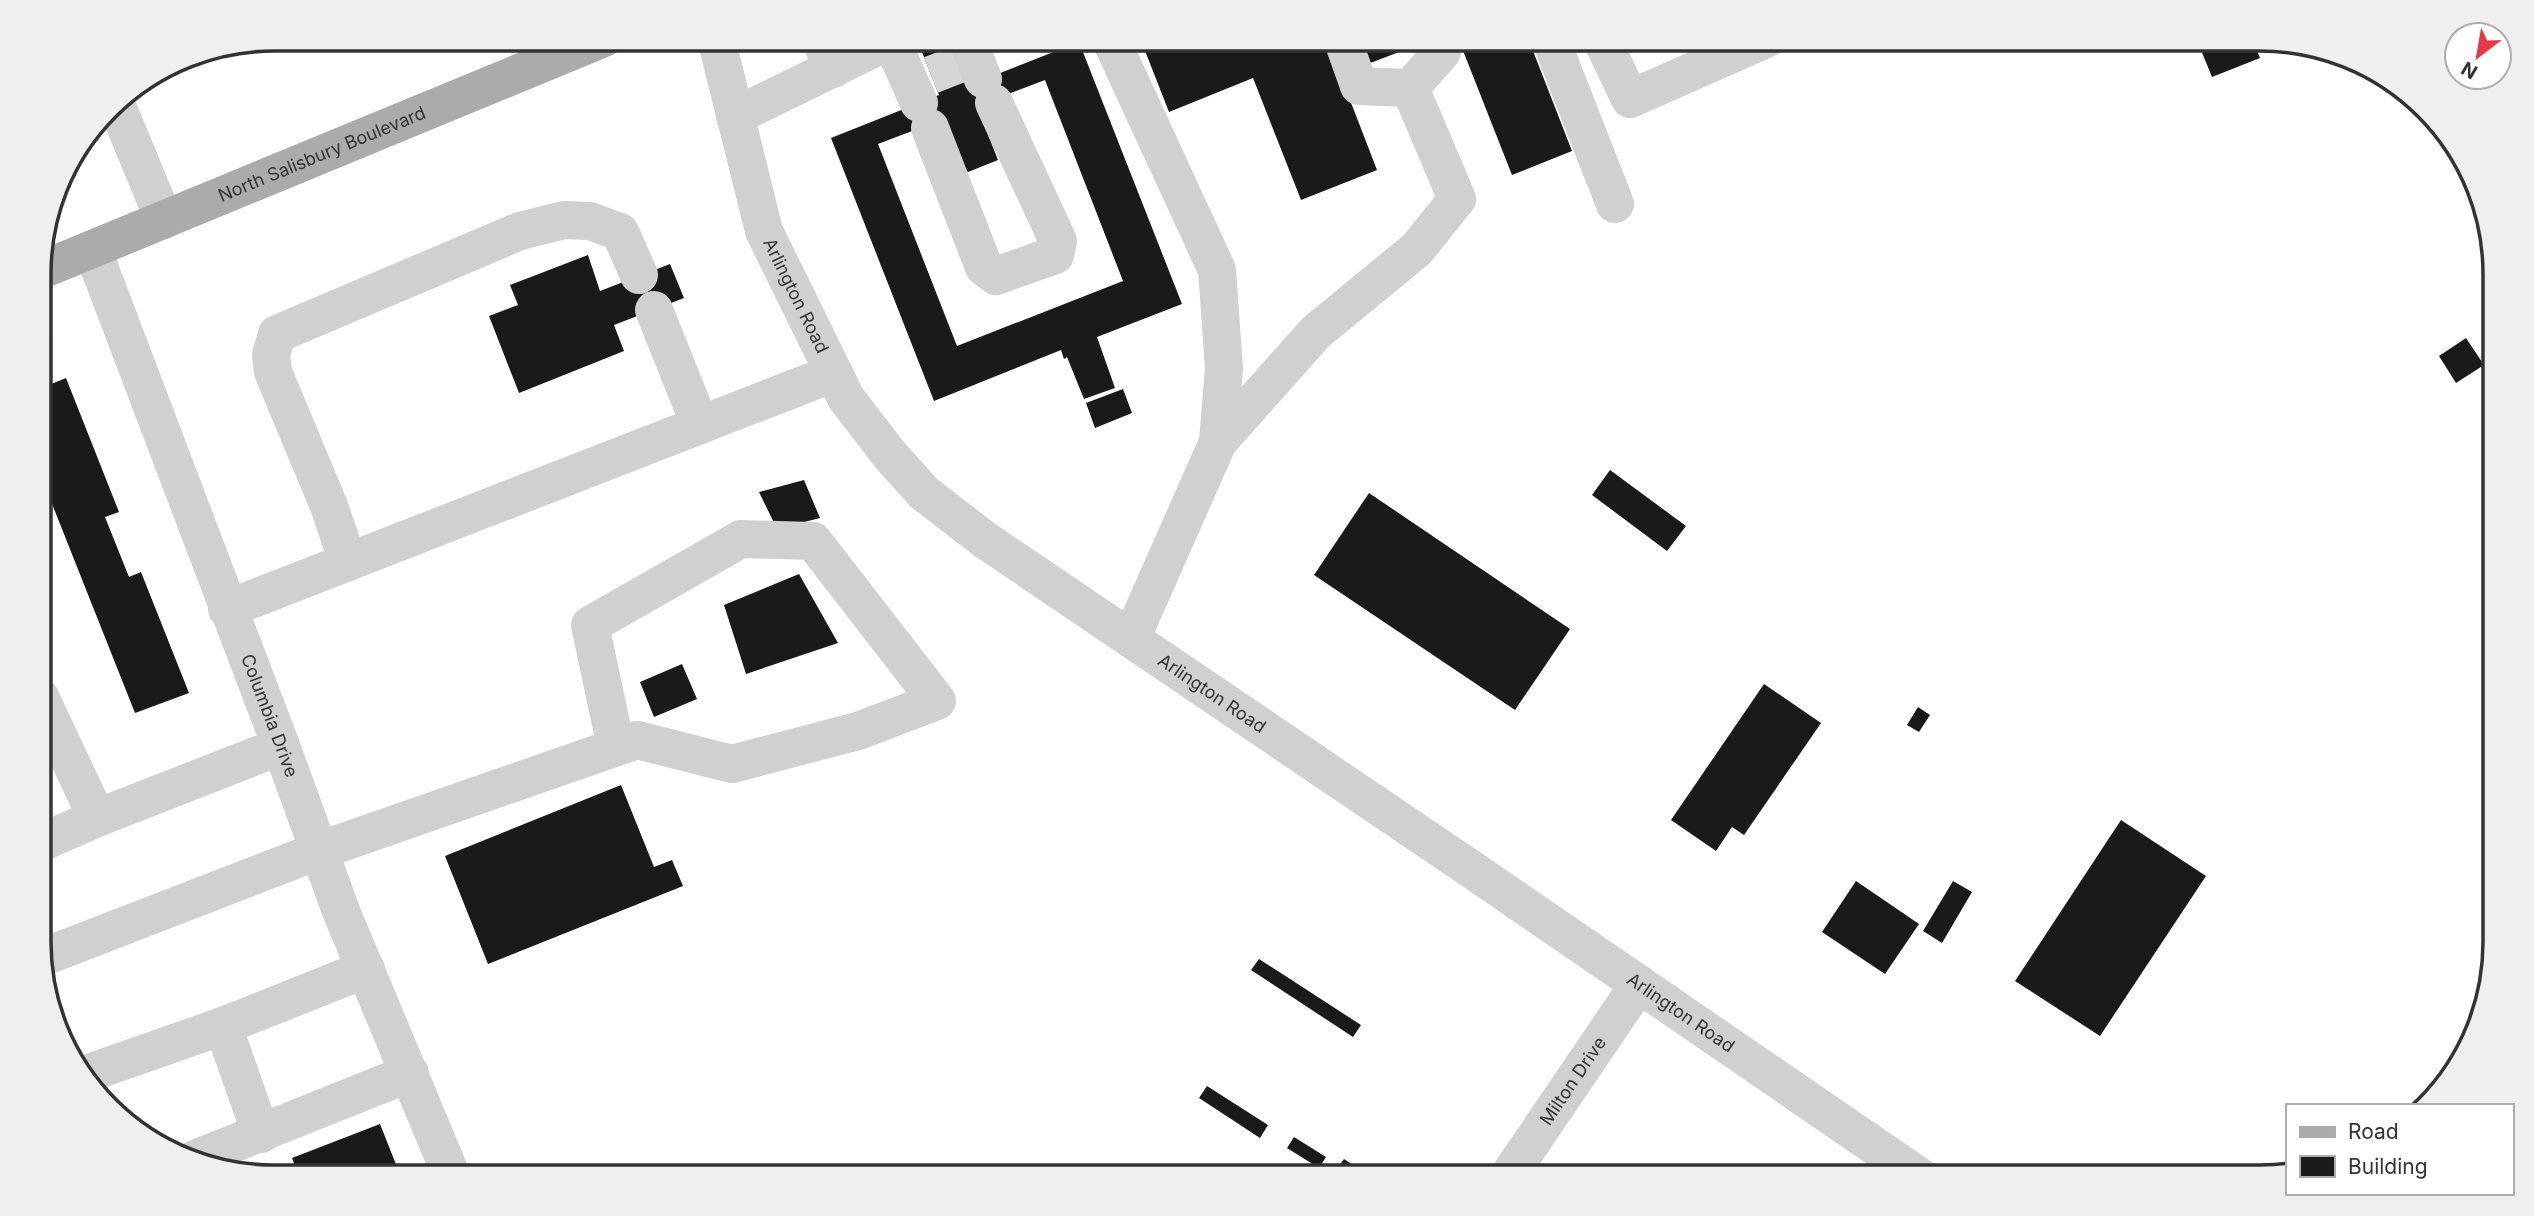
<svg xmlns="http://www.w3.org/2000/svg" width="2534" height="1216" font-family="Inter,sans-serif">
	<rect width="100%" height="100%" fill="#fff"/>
	<path fill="#1a1a1a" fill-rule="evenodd" d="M928,38l13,2 7,-2 19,48 112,-44 103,262 -85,33 18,51 -31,11 -17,-42 -3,2 -3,-9 -127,51 -103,-263 108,-43 -19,-48 10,-3zM1045,80l78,201 -166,65 -79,-202 42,-16 48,44 30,-12 -20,-51 27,-14z
		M1140,38h189l4,18 44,114 -76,30 -48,-122 -84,34z
		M1355,38h63l2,6 -55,21z
		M1458,38h70l44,113 -60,24z
		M2196,38h56l8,20 -48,19z
		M588,255l12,36 70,-27 14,34 -70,27 10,26 -105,42 -30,-77 29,-11 -8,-20z
		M2466,338l18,27 -28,18 -17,-27z
		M66,378l53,134 -14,5 24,60 12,-5 48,121 -54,20 -96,-242v-82z
		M1123,389l9,24 -37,15 -9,-25z
		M1610,470l76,56 -19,25 -75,-56z
		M804,480l16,38 -43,11 -18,-37z
		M1369,493l201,136 -55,81 -201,-135z
		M799,574l39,69 -92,31 -22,-69z
		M682,664l15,35 -43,18 -14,-35z
		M1764,684l57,39 -77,112 -12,-8 -16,24 -45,-31z
		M1918,707l12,8 -11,17 -12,-7z
		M621,785l33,82 18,-7 11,26 -195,78 -43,-108z
		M2121,820l85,56 -106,160 -85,-55z
		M1856,881l63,43 -34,50 -63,-42z
		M1953,881l19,11 -30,51 -19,-12z
		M1259,959l102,66 -8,12 -102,-67z
		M1207,1086l61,39 -8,13 -61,-40z
		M380,1124l21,53h-102l-7,-19z
		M1294,1137l32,20 -7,11 -32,-20z
		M1344,1159l16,11 -5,7h-24z"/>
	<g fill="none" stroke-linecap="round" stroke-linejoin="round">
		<path stroke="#d6d6d6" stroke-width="38" stroke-dasharray="38 19" stroke-linecap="butt" d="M931,75l28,-11"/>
		<g stroke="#d0d0d0" stroke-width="38">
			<path id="s1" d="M716,38l48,193 82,167 43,56 35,39 61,47 486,329 449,308"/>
			<path d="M820,38l13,31"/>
			<path d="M894,38l-3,2 28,63"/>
			<path d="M967,38l16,41"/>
			<path d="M1110,38l107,232 7,98 -6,74"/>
			<path d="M1342,38l17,48 51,2 32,-36 -6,-14"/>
			<path d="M1550,38l65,166"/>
			<path d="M1601,38l29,61 138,-61"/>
			<path d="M115,101l49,119"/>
			<path d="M735,116l156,-76"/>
			<path d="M930,128l54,139 12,9 59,-21 3,-14 -64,-138"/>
			<path id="s2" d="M93,251l188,495 60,165 111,266"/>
			<path d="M654,310l46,115"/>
			<path d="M348,562l-19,-56 -56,-134 -2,-17 6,-21 243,-103 44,-11 26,1 30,11 19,43"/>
			<path d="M227,609l607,-236"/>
			<path d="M1131,639l87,-197 98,-110 101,-83 40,-50 -47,-111"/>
			<path d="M40,697l57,121 184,-72"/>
			<path d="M40,843l57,-25"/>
			<path d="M41,958l277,-107 319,-111 95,24 126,-33 79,-30 -124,-160 -72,-2 -151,86 26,122"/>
			<path d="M223,1026l38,108"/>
			<path d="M83,1075l140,-49 143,-57"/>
			<path d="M195,1159l215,-86"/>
			<path id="s3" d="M1508,1177l131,-193"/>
		</g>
		<path stroke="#ababab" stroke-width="38" id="s4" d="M39,271l565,-233"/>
	</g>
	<g text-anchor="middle" stroke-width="7" stroke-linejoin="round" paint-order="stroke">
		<g font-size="18" fill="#333" stroke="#fff">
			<text dy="6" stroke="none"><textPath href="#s4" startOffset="306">North Salisbury Boulevard</textPath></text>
			<text dy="6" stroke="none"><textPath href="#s1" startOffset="271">Arlington Road</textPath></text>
			<text dy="6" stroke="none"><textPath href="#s1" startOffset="859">Arlington Road</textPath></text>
			<text dy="6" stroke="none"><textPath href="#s2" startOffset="497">Columbia Drive</textPath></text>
			<text dy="6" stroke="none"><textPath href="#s1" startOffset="1426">Arlington Road</textPath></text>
			<text dy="6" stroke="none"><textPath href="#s3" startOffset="116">Milton Drive</textPath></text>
		</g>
	</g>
	<path d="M0 0H2534V1216H0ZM274 51H2260A223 223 0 0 1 2483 274V942A223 223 0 0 1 2260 1165H274A223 223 0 0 1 51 942V274A223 223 0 0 1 274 51Z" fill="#efefef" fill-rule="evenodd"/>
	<path fill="none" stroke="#333" stroke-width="3.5" d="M274 51H2260A223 223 0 0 1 2483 274V942A223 223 0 0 1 2260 1165H274A223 223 0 0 1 51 942V274A223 223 0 0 1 274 51Z"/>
	<rect x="2286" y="1104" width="228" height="91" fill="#ffffff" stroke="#adadad" stroke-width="2"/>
	<rect x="2300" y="1127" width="35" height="10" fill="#ababab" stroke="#adadad" stroke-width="2"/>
	<text x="2348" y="1139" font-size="21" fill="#333333">Road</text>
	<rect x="2300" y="1156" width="35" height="21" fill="#1a1a1a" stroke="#adadad" stroke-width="2"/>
	<text x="2348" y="1174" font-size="21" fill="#333333">Building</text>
	<g transform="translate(2478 56) rotate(211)"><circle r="33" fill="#ffffff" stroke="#adadad" stroke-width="2"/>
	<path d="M0-5L12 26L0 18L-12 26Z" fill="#e63946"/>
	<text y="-10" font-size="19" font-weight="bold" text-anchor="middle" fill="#333333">N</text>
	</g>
</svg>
